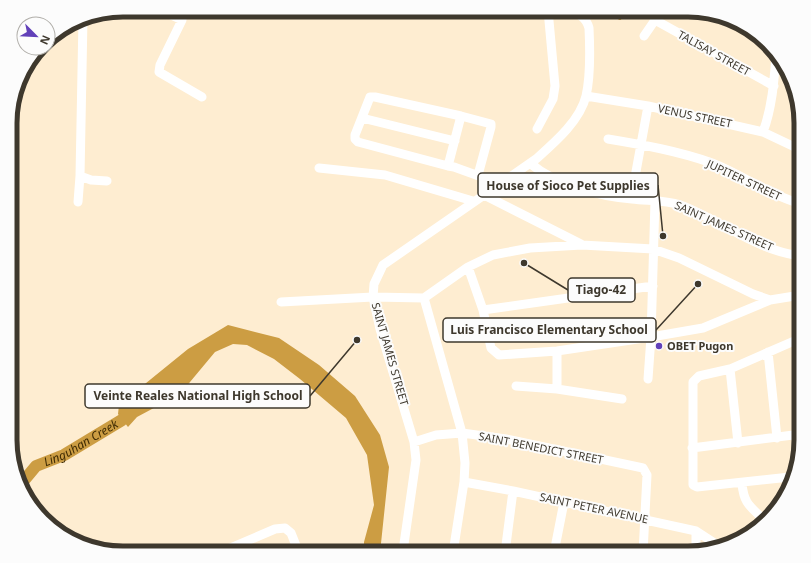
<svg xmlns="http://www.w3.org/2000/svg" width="811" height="563" font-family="'Noto Sans',sans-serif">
	<rect width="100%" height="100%" fill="#feedd1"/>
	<path fill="#cc9d43" d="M228,325l51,13 40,27 36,31 25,39 9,32 -9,86h-16v-11l10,-37 -7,-50 -21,-37 -46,-39 -26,-20 -27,-14 -14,-1 -18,8 -35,42 -43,23 -9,10 -10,-13 1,-9 69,-56z"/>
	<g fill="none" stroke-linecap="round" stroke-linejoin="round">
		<path stroke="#cc9d43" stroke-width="2" d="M603,10l17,9 8,-9"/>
		<path stroke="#cc9d43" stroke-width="12" id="s1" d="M21,484l15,-18 28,-11 58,-35 13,-11"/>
		<path stroke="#fff" stroke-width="9" d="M160,10l22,10 -22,45 -1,7 43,25
			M655,20l119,66
			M644,36l18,-26
			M586,96l62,10 115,26 38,18
			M461,116l30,8v3l-13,48
			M362,118l93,23
			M537,129l16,-30 2,-13 -7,-76
			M763,132c9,-24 11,-50 13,-76
			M608,139c36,6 70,12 104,24 31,12 57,32 89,41
			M530,163c25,22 69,33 102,36 16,2 33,1 48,6 41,15 77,46 121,51
			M448,166l13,-50 -86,-19h-5l-15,38v4l3,3 90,24 6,1 47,17
			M319,168l66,7 88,26
			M80,176l11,4 16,1
			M484,195l97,49
			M631,199l17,-93
			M78,202l2,-26 3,-158
			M468,267l15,43 8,38 8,7 58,-4 94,-14 52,-9 67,-28
			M424,298l44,-31 25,-12 37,-7 52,-3 71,4 26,9 74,36 17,6 31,-5
			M424,298l38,135 3,30 -1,19 -11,71
			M281,302l92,-5 51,1
			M483,310l170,-24
			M768,352l9,86
			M730,369l8,74
			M648,379l3,-42 4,-136
			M516,386l41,3 65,10
			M557,389v-38
			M414,442l22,-7 26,-2 44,6 137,29 4,7 -4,78
			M692,448l109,-14
			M790,477l-93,10 -4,-2v-103l6,-6 31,-7 71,-31
			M464,482l49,9 183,40 23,15
			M742,484c2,20 8,22 22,36
			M696,551v-20
			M219,553l56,-24 10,-1 6,5 8,20
			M405,553l-1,-9 12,-84 -2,-18 -34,-113 -7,-32 1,-13 9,-19 153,-106c18,-16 44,-38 50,-63 5,-21 4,-47 3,-68 -3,-11 -10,-14 -21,-18
			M505,553l8,-62
			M554,553l10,-51"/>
	</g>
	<circle fill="#6241b9" stroke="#fcfcfc" stroke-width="1.5" cx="659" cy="346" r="4"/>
	<g text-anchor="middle" stroke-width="4" stroke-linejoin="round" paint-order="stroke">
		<g font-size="11" fill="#3e382d" stroke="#fcfcfc">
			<text transform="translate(714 53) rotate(29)" y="4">TALISAY STREET</text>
			<text transform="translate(695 116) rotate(12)" y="4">VENUS STREET</text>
			<text transform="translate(744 180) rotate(25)" y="4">JUPITER STREET</text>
			<text transform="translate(724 226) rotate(24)" y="4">SAINT JAMES STREET</text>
			<text transform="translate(390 354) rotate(74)" y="4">SAINT JAMES STREET</text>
			<text transform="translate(541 448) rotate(11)" y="4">SAINT BENEDICT STREET</text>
			<text transform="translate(594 508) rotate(12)" y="4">SAINT PETER AVENUE</text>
		</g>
		<g font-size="11" font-weight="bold" fill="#3e382d" stroke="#fcfcfc" text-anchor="start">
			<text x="667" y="350">OBET Pugon</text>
		</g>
		<g font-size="12" font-style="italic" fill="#402c04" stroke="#fcfcfc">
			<text dy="4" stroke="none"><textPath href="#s1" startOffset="74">Linguhan Creek</textPath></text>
		</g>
	</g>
	<path d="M0 0H811V563H0ZM123 17H688A106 106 0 0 1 794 123V440A106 106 0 0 1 688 546H123A106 106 0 0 1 17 440V123A106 106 0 0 1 123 17Z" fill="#fcfcfc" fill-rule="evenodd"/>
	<path fill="none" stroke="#3e382d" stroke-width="5" d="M123 17H688A106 106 0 0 1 794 123V440A106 106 0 0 1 688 546H123A106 106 0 0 1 17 440V123A106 106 0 0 1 123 17Z"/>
	<path fill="none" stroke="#3e382d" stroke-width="1.5" d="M663 236L658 185M524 263L568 290M698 284L656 330M357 340L310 396"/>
	<g fill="#3e382d" stroke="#fcfcfc" stroke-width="1.5">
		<circle cx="663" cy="236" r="4"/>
		<circle cx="524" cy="263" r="4"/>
		<circle cx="698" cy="284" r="4"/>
		<circle cx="357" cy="340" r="4"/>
	</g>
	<g fill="#fcfcfc" stroke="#3e382d" stroke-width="1.5">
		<rect x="478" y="173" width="180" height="24" rx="4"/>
		<rect x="568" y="278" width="67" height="24" rx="4"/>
		<rect x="443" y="318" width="213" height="24" rx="4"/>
		<rect x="85" y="384" width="225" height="24" rx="4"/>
	</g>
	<g font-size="12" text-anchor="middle" font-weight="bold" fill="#3e382d">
		<text x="568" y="190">House of Sioco Pet Supplies</text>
		<text x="601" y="294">Tiago-42</text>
		<text x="549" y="334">Luis Francisco Elementary School</text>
		<text x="198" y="400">Veinte Reales National High School</text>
	</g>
	<g transform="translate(36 36) rotate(114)"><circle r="19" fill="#fcfcfc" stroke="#b0aea9"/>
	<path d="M0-3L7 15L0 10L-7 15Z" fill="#6241b9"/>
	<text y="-6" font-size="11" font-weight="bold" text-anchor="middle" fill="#3e382d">N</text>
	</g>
</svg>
